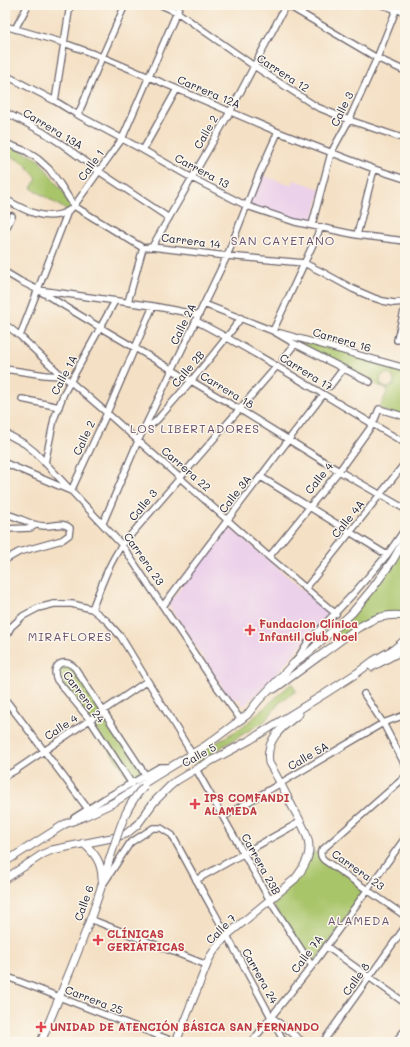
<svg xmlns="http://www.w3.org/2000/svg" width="410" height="1047" font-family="Mali,sans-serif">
	<rect width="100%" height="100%" fill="#fbf7ec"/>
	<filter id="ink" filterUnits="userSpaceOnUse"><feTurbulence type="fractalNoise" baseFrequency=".025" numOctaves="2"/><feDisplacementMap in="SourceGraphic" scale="8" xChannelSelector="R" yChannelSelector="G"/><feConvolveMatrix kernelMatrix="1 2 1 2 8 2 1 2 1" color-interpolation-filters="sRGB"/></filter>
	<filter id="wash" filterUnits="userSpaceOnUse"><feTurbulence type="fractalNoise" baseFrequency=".012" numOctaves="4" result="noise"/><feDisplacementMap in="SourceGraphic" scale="16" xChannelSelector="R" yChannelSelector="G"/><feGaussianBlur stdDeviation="0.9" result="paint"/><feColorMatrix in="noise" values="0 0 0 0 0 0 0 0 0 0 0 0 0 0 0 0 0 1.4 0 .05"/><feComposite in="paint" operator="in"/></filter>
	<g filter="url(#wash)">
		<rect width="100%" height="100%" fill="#f4e0c4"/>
		<path fill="#ecd1ea" d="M259,174l33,12 2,-6 27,9 -9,36 -65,-19z
			M228,525l102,88 -31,34 -20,25 -35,34 -6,-8 -6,4 -64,-98z"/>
		<path fill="#a9c56b" stroke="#667453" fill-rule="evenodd" d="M5,143l33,16 36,47 -6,5 -37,-23 6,-9 -12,-15 -20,-12z
			M295,337l110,31v49l-26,-8 9,-19 -93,-46zM386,373l5,2 3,5 -1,5 -5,3 -5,-1 -3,-5 1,-6z
			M405,545v71l-15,-1 -44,21 -12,4 3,-13z
			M59,664h13l74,112 -14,8 -42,-64 -33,-40 -1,-12z
			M292,683l4,8 -17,12 -14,18 -70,42 -2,-6 51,-31z
			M309,851l11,3 46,36 -54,76 -42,-66 25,-21z"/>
	</g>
	<g filter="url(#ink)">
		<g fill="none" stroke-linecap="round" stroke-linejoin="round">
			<g stroke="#6c646b" stroke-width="8">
				<path id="minor" d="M161,5l16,7 77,54 63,41 32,13 56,19
					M287,5l90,53 28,13
					M382,5l23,7
					M5,26l59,17 38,14 176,75 96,37 31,10
					M15,29l13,-24
					M5,75l50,26 23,14 65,35 49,28 55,28 48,16 62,13 48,6
					M55,101l15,-96
					M5,112l38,20 20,13 37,27 69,46
					M78,115l24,-58 23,-52
					M5,143l21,8 12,8 11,10 11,15 14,22 69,42 9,-1 75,9 77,7 20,10 29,16 21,9 9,3 11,2 11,-1
					M143,150l34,-61
					M5,199c19,11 42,24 63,12
					M312,225l19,-72 18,-33 28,-62 21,-53
					M5,231l7,-15
					M357,235l17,-66
					M152,247l78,-135 56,-107
					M5,272l15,9 18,9 115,16 46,9
					M38,290l63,38 138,81 100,62 66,38
					M128,302l15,-54
					M204,304l69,27 22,13 75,38
					M196,321c72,37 139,82 209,122
					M5,324l15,12 42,40 9,6 36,31 162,144 67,57
					M273,331l48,-104
					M280,333l125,35
					M20,336l48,-125 6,-5 48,-67 58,-134
					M397,340l8,-33
					M283,359l12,-15
					M5,369l40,6 17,1
					M330,386l13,-17
					M22,399l37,8
					M145,427l6,-2 6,-5c29,-33 58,-66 84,-102
					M5,433l20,11 10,8 87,93 92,138 27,37
					M5,463l66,28 36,-78 46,-107
					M45,463l9,-44 10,-26 51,-92
					M261,477l126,78
					M5,514c13,2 26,12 39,12 9,1 18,-5 26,2l-1,7 -7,5 -43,12 -14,8
					M103,523l35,-82 89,-185 32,-82 19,-42
					M5,529l25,-1 6,-3
					M269,557l70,-86 34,-47 6,-15 24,7
					M306,588l99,-125
					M163,606c53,-71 106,-141 160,-211
					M92,609c9,-22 16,-44 30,-64l155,-179
					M5,638l6,-11 12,-11 15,-8 16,-4h18l20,5 15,12 14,16 71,117
					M296,661l12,-19 46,-49 33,-38 18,-26
					M364,694l19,29 22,42
					M5,699l83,110
					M196,769l76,135 40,62
					M5,776l11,-6 131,-89
					M405,777l-84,74c-1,4 0,6 3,9l81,56
					M132,784l-42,-64 -33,-40c-7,-14 7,-24 18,-12l71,108
					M223,817l160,-94 22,-8
					M74,818l30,-19 56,-32h10
					M196,880l104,-58
					M104,883l26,-40 23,-15h8l11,7c37,69 76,137 112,207
					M90,919l117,46
					M326,946l79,57
					M5,976l170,66
					M273,1018l30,24
					M252,1042l19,-25 41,-51 93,-128
					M323,1042l82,-115
					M395,1042l10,-12"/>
			</g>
			<g stroke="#6c646b" stroke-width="9">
				<path id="major" d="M372,667l33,-18
					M274,689c20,-14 40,-29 59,-43 15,-11 30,-24 48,-29 8,-2 16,-2 24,-1
					M83,843c12,10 19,20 19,36
					M5,862l60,-38 18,-7 30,-14 16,-10 25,-16 51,-31 42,-31 11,-14 36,-38 14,-10 44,-40 20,-24 21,-29 12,-21
					M5,879l38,-25 9,-4 64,-13 10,-3 11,-9 17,-23 15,-15 7,-6 20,-12 54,-29 76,-47 31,-20 16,-12 21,-12 11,-9
					M41,1042c24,-60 51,-119 68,-181
					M176,1042l34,-85 4,-6 12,-15 69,-57c7,-9 14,-19 14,-30 1,-14 -12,-33 -18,-45 -7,-14 -14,-28 -22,-41 -4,-24 13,-36 30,-49"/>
			</g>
			<use href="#minor" stroke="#fff" stroke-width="5.5"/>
			<use href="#major" stroke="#fff" stroke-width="7"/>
			<g stroke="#6c646b" stroke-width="9" stroke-linecap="butt">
				<path id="major-bridge" d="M109,861c9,-26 15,-55 35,-74"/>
			</g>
			<use href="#major-bridge" stroke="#fff" stroke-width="7"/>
		</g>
	</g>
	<g fill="#e0444e" stroke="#fbf7ec" stroke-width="1.5">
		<path d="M248 624h4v4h4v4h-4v4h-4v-4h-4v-4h4z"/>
		<path d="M193 798h4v4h4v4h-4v4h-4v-4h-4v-4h4z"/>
		<path d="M96 934h4v4h4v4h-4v4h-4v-4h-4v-4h4z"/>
		<path d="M39 1021h4v4h4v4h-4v4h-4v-4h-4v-4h4z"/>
	</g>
	<g text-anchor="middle" stroke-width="3" stroke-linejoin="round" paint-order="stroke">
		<g font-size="11" fill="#22223b" stroke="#fbf7ec">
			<text transform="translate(283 73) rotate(33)" y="4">Carrera 12</text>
			<text transform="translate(209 92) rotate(23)" y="4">Carrera 12A</text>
			<text transform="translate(342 109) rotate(-64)" y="4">Calle 3</text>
			<text transform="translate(53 129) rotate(31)" y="4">Carrera 13A</text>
			<text transform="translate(206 132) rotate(-60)" y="4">Calle 2</text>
			<text transform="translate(91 165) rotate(-54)" y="4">Calle 1</text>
			<text transform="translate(202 171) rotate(28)" y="4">Carrera 13</text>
			<text transform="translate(191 241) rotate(7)" y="4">Carrera 14</text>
			<text transform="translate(183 324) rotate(-64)" y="4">Calle 2A</text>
			<text transform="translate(342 340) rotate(16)" y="4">Carrera 16</text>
			<text transform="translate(188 369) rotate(-50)" y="4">Calle 2B</text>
			<text transform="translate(306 372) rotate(32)" y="4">Carrera 17</text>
			<text transform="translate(64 375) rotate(-62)" y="4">Calle 1A</text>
			<text transform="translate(227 390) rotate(31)" y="4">Carrera 18</text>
			<text transform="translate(84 438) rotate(-65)" y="4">Calle 2</text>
			<text transform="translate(186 469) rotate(41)" y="4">Carrera 22</text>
			<text transform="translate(319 478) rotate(-51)" y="4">Calle 4</text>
			<text transform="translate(235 494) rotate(-52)" y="4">Calle 3A</text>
			<text transform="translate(143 505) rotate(-50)" y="4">Calle 3</text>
			<text transform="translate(348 519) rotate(-51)" y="4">Calle 4A</text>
			<text transform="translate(144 559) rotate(55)" y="4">Carrera 23</text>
			<text transform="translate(84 697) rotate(53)" y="4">Carrera 24</text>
			<text transform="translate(61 727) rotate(-33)" y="4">Calle 4</text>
			<text transform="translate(199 755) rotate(-29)" y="4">Calle 5</text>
			<text transform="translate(308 756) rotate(-30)" y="4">Calle 5A</text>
			<text transform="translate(261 864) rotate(61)" y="4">Carrera 23B</text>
			<text transform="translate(358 870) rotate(35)" y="4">Carrera 23</text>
			<text transform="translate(84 903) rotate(-70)" y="4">Calle 6</text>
			<text transform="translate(221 929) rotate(-45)" y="4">Calle 7</text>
			<text transform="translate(307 954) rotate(-53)" y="4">Calle 7A</text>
			<text transform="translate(260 976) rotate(61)" y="4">Carrera 24</text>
			<text transform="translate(356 979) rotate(-54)" y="4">Calle 8</text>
			<text transform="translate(94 1000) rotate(21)" y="4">Carrera 25</text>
		</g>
		<g font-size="11" font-weight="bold" fill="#be3a42" stroke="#fbf7ec" text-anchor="start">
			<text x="259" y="628">Fundacion Clínica<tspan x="259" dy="13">Infantil Club Noel</tspan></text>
			<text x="204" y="802">IPS COMFANDI<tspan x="204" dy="13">ALAMEDA</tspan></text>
			<text x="107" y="938">CLÍNICAS<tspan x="107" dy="13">GERIÁTRICAS</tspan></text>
			<text x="50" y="1031">UNIDAD DE ATENCIÓN BÁSICA SAN FERNANDO</text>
		</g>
		<g font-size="12" letter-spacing="1" fill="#6b516e" stroke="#fbf7ec">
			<text x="283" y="245">SAN CAYETANO</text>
			<text x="195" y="433">LOS LIBERTADORES</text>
			<text x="70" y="641">MIRAFLORES</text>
			<text x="359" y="925">ALAMEDA</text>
		</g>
	</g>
	<rect width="410" height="1047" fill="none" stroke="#fbf7ec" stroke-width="20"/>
</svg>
